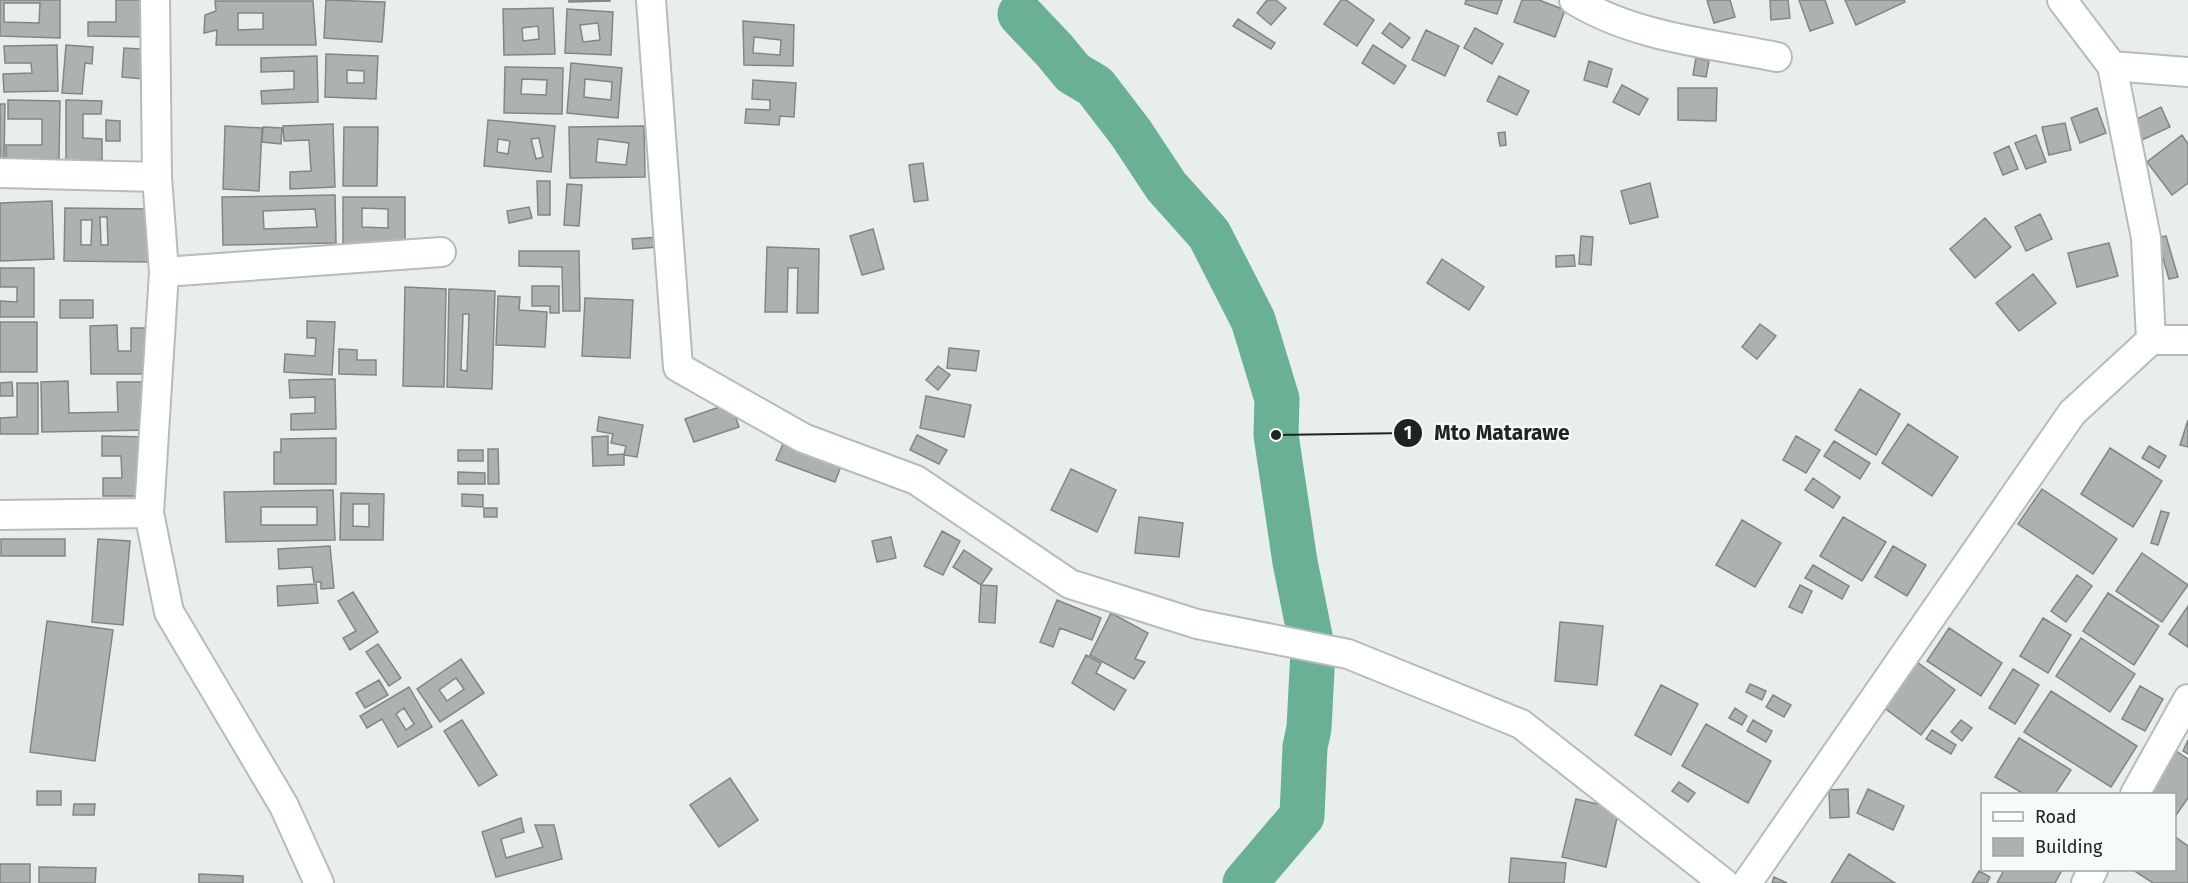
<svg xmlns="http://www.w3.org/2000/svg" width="2188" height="883" font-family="'Fira Sans',sans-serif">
	<rect width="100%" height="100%" fill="#e7eeeb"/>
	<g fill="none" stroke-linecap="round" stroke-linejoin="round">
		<path stroke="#69b094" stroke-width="45" d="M1020,14l35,37 18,22 22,13 36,47 35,53 43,48 44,86 24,79 -1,36 19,127 18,89 -4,77 -4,19 -3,69 -57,67"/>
	</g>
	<path fill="#abb2af" stroke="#818784" stroke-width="1.5" fill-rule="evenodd" d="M0,0h60v38l-60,-2zM4,3h36l-1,20 -35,-1z
		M116,0h34v37l-62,-1v-14h28z
		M326,0l59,2 -3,40 -58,-4z
		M569,0h41v1l-41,1z
		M1267,0h9l10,8 -15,17 -14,-12z
		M1341,0h5l28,20 -17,26 -33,-22z
		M1466,0h36l-5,14 -32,-10z
		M1522,0h17l26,10 -10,27 -41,-15z
		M1707,0h23l5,17 -21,6z
		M1770,0h18l2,18 -19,2z
		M1799,0h26l8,23 -23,8z
		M1845,0h59l1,2 -49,23z
		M215,1h98l3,44h-100l1,-15 -13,3 1,-18 11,-4zM238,13h25v16l-25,1z
		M553,8l2,46 -51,1 -1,-46zM538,26l1,13 -16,2 -1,-13z
		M567,9l46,3 -2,43 -46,-2zM598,23l2,17 -17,2 -3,-17z
		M1238,19l37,24 -4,6 -38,-23z
		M743,21l51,4 -1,41 -49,-1zM754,37l27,3 -1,15 -27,-2z
		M1390,23l20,15 -8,10 -20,-15z
		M1475,28l28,16 -11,20 -28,-16z
		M1426,30l33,16 -14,30 -33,-16z
		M57,45l1,46 -54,1 -1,-18 29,-1 -1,-10h-26l-1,-17z
		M66,45l27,2 -1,17 -7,-1 -3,31 -20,-1z
		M1373,45l33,21 -12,18 -32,-21z
		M124,48l30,2 -10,29 -22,-2z
		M326,54l52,2 -2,43 -51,-2zM347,70l17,1v12h-17z
		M317,56l1,46 -56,2 -1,-13 33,-2v-18l-33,1v-14z
		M1696,58l13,3 -3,16 -13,-2z
		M1589,61l23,8 -5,18 -23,-7z
		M571,63l51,5 -4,50 -51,-5zM585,79l27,3 -1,18 -27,-3z
		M505,67l58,1 -1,46 -58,-1zM522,79l25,1 -1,15 -25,-1z
		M1499,76l30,15 -12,24 -30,-14z
		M753,80l43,3 -2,34 -14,-1 -1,9 -34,-2 1,-14 24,1v-10l-18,-1z
		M1622,85l26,14 -9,16 -26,-13z
		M1678,88h39l-1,33 -38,-1z
		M8,100l52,1 -1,58h-53v-14h36v-26h-34z
		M66,100l36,1 -1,13h-18v24l19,1v21h-36z
		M0,104h5l-1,55h-4z
		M2161,107l9,20 -28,13 -9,-19z
		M2097,108l9,25 -26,10 -9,-25z
		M106,120l14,1v20h-14z
		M488,120l67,6 -4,46 -67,-6zM539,138l4,19 -7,2 -5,-20zM498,139l12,2 -2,13 -11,-2z
		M2065,123l6,27 -22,5 -7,-28z
		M333,124l2,63 -45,2v-17l21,-1 -2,-31 -25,1 -1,-15z
		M225,126l37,2 -3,63 -36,-2z
		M644,126l1,51 -75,1 -1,-51zM598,139l31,4 -3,22 -30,-3z
		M263,127l19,1 -1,16 -19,-2z
		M344,127h34l-1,59h-34z
		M1505,132l1,13 -6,1 -2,-13z
		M2036,135l10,27 -20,7 -11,-26z
		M2182,135l6,9v39l-16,12 -25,-33z
		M2009,146l9,23 -15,6 -9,-22z
		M923,163l5,37 -14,2 -5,-37z
		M537,181h13v34h-12z
		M1650,183l8,34 -28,7 -9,-33z
		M567,184l15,1 -3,41 -15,-1z
		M335,195l1,48 -113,2 -1,-48zM315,209l2,18 -53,2 -1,-18z
		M343,197h62v47h-62zM362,208l26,1v19l-26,-1z
		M52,201l2,58 -54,2v-58z
		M529,207l3,11 -23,5 -2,-12z
		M65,208l86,1v53l-87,-1zM100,217h7l1,28h-7zM81,220h11l-1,25h-10z
		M2040,214l12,25 -26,12 -11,-24z
		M1985,218l26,29 -36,31 -25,-29z
		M873,229l11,40 -22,6 -12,-39z
		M1581,236l12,1 -2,28 -12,-1z
		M2166,236l12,41 -9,2 -12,-41z
		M658,237v10l-25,2 -1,-10z
		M2109,243l9,33 -41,11 -9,-34z
		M767,247l52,2 -1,64h-21l1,-45h-10l-1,44h-22z
		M519,251h60l1,60h-17l-1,-44 -43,-1z
		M1574,255l1,11 -19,1v-11z
		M1442,259l42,28 -15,23 -42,-27z
		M0,268h34v49h-34v-16l17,1v-15h-17z
		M2033,274l23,29 -37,28 -23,-28z
		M532,286h27v27h-9v-7h-18z
		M405,287l41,2 -2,98 -41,-1z
		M449,289l46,2 -3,98 -45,-2zM463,314h6l-2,57 -6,-1z
		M498,296l22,1 -1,13 28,2 -2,35 -49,-2z
		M585,298l48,2 -3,58 -48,-2z
		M60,300h33v18h-33z
		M307,321l28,1 -3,53 -48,-3 1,-18 30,2 1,-18h-9z
		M0,322h37v50h-37z
		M1760,324l16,12 -19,23 -15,-12z
		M117,325l1,26h13v-23h18l1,46h-59l-1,-48z
		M949,348l30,3 -3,20 -29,-3z
		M339,349l18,1v10h19v15l-37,-1z
		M938,366l12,9 -12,15 -12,-10z
		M335,379l1,50 -45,1v-16l24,-1v-16l-25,1 -1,-18z
		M68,381l1,32 49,-1 -1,-30h31l1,48 -107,2 -1,-50z
		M12,382l1,14h-13v-13z
		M17,383h21v51h-38v-16l17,-1z
		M1860,389l40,25 -24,41 -41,-25z
		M926,396l45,9 -7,32 -44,-9z
		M731,403l8,24 -45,15 -9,-23z
		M599,417l44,8 -6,32 -13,-2 2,-9 -15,-3 2,-9 -16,-3z
		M2188,420v27l-8,-2z
		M1908,424l50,33 -26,39 -50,-33z
		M917,435l30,15 -8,14 -29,-14z
		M102,436l46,1v59h-45v-18h19l-1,-22h-19z
		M608,436v19l16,-1v11l-31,1 -1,-29z
		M1796,436l24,14 -14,23 -23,-13z
		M336,438v46h-62v-32h7v-13z
		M1834,441l36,22 -10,16 -36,-23z
		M783,444l58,22 -6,16 -59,-22z
		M2149,446l17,10 -7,12 -17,-10z
		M2110,448l52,33 -29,46 -52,-33z
		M488,449h10l1,35h-11z
		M458,450h25v11h-25z
		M1071,469l45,21 -19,42 -46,-22z
		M458,472l27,1v11h-27z
		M1813,478l27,19 -7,11 -28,-18z
		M2042,489l75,50 -24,35 -75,-50z
		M333,490l2,50 -109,2 -2,-50zM261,507h56v18h-56z
		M341,493l43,1 -1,46h-43zM353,504h16v23l-16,-1z
		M462,494l21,1v12l-21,-1z
		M484,508h13v9h-13z
		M2161,511l8,2 -11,32 -7,-2z
		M1139,517l44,6 -4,34 -44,-4z
		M1843,517l43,25 -24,39 -42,-25z
		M1742,520l39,23 -26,44 -39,-22z
		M942,531l18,10 -17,34 -19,-9z
		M891,537l5,21 -19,4 -5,-21z
		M1,539h64v17h-64z
		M98,539l32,2 -7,84 -31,-3z
		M330,546l4,42 -13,1v-7h-7l-2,-15 -33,2 -1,-20z
		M1893,546l33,19 -19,31 -32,-19z
		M964,550l28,19 -11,16 -28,-18z
		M2142,553l46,32 -26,37 -46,-31z
		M1813,565l36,21 -7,13 -37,-21z
		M2077,575l15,11 -26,36 -15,-11z
		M316,584l2,19 -40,3 -1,-20z
		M981,585l16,1 -2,37 -16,-1z
		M1800,585l12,6 -10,22 -13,-6z
		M353,592l25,40 -28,18 -7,-12 13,-7 -18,-30z
		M2108,593l51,33 -25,39 -51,-34z
		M1057,600l44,18 -9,22 -32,-12 -7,19 -13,-5z
		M2188,606v41l-19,-13z
		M1111,613l37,20 -13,26 10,3 -11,17 -44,-24z
		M2043,618l28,17 -23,38 -28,-17z
		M47,621l66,9 -18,131 -65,-9z
		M1560,622l43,4 -6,59 -42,-4z
		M1949,628l53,35 -21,33 -54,-35z
		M2081,638l54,36 -25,38 -54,-36z
		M378,644l23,34 -12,8 -23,-34z
		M1086,655l15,8 -5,10 30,17 -12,20 -42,-27z
		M461,659l23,34 -44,29 -23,-33zM456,678l8,11 -17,12 -8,-11z
		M1917,662l38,28 -34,45 -38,-28z
		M2013,669l26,16 -24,39 -26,-16z
		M379,680l9,15 -23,13 -9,-15z
		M1750,684l16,7 -4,9 -16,-8z
		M1661,685l37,19 -27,51 -36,-20z
		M2140,686l23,13 -18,32 -23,-12z
		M409,687l23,40 -34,20 -16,-28 -15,9 -7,-12zM404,708l10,16 -8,6 -10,-16z
		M2051,691l86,55 -26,41 -87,-55z
		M1773,695l18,10 -7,12 -18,-10z
		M1735,708l12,8 -5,9 -13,-7z
		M462,720l35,55 -18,11 -35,-55z
		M1753,720l19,11 -6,11 -19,-11z
		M1961,720l11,8 -10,13 -11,-9z
		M1706,724l65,37 -23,42 -66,-37z
		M1932,730l24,15 -5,9 -25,-15z
		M2019,738l52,32 -16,24h-31l-29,-17z
		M2188,740v14l-5,-3z
		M2176,751l12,8v39l-14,20v-24h-27z
		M730,778l28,42 -39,27 -29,-42z
		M1679,782l16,11 -7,9 -16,-11z
		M1848,789l1,28 -19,1 -1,-28z
		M1868,789l36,17 -11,24 -36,-17z
		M37,791h24v14h-24z
		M1576,799l43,10 -13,58 -44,-10z
		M74,804h21l-1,11h-21z
		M521,818l3,14 -23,7 5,19 37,-11 -8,-22h19l8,34 -66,18 -14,-45z
		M2174,836l14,10v37h-35l-20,-13h41z
		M1849,854l46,29h-64z
		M1511,858l55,5 -2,20h-55z
		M0,864h30v19h-30z
		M39,867l57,1 -1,15h-56z
		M2004,870h58l-7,13h-58z
		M1979,871l11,6 -3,6h-15z
		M199,874l44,2v7h-44z
		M1774,877l13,6h-15z"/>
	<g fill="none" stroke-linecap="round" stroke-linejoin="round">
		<g stroke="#b5bcb9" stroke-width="32">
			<path id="street" d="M155,0l2,177 7,95 -15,241 20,99 115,194 35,77
				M651,0l27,367 125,71 113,42 154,104 127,40 151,30 173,70 203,159
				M1574,0c60,37 134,43 203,57
				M2062,0l50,66 34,172 5,102
				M2112,66l76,6
				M0,173l157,4
				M164,272l277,-20
				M0,515l149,-2
				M2135,794l53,-95
				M1747,883l325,-470 79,-73h37
				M2086,883l7,-13"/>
		</g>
		<use href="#street" stroke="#fff" stroke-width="28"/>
	</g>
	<path fill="none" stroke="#202322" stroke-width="2" d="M1276 435L1408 433"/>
	<g fill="#202322" stroke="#f4fbf8" stroke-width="2">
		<circle cx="1276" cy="435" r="6"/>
		<circle cx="1408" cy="433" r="15"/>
	</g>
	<g font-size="18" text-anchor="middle" font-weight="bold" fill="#fff">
		<text x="1408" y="439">1</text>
	</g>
	<g font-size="21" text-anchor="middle" font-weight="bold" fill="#202322" stroke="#f4fbf8" stroke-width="4.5" stroke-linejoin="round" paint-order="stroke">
		<text x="1502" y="440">Mto Matarawe</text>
	</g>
	<rect x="1981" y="793" width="195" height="78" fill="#f4fbf8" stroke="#9fa5a2" stroke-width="1.5"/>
	<rect x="1993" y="812" width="30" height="9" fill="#ffffff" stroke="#9fa5a2" stroke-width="1.5"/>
	<text x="2035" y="823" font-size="18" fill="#202322">Road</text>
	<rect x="1993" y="838" width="30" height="18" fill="#abb2af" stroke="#9fa5a2" stroke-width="1.5"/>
	<text x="2035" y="853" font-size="18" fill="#202322">Building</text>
</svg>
